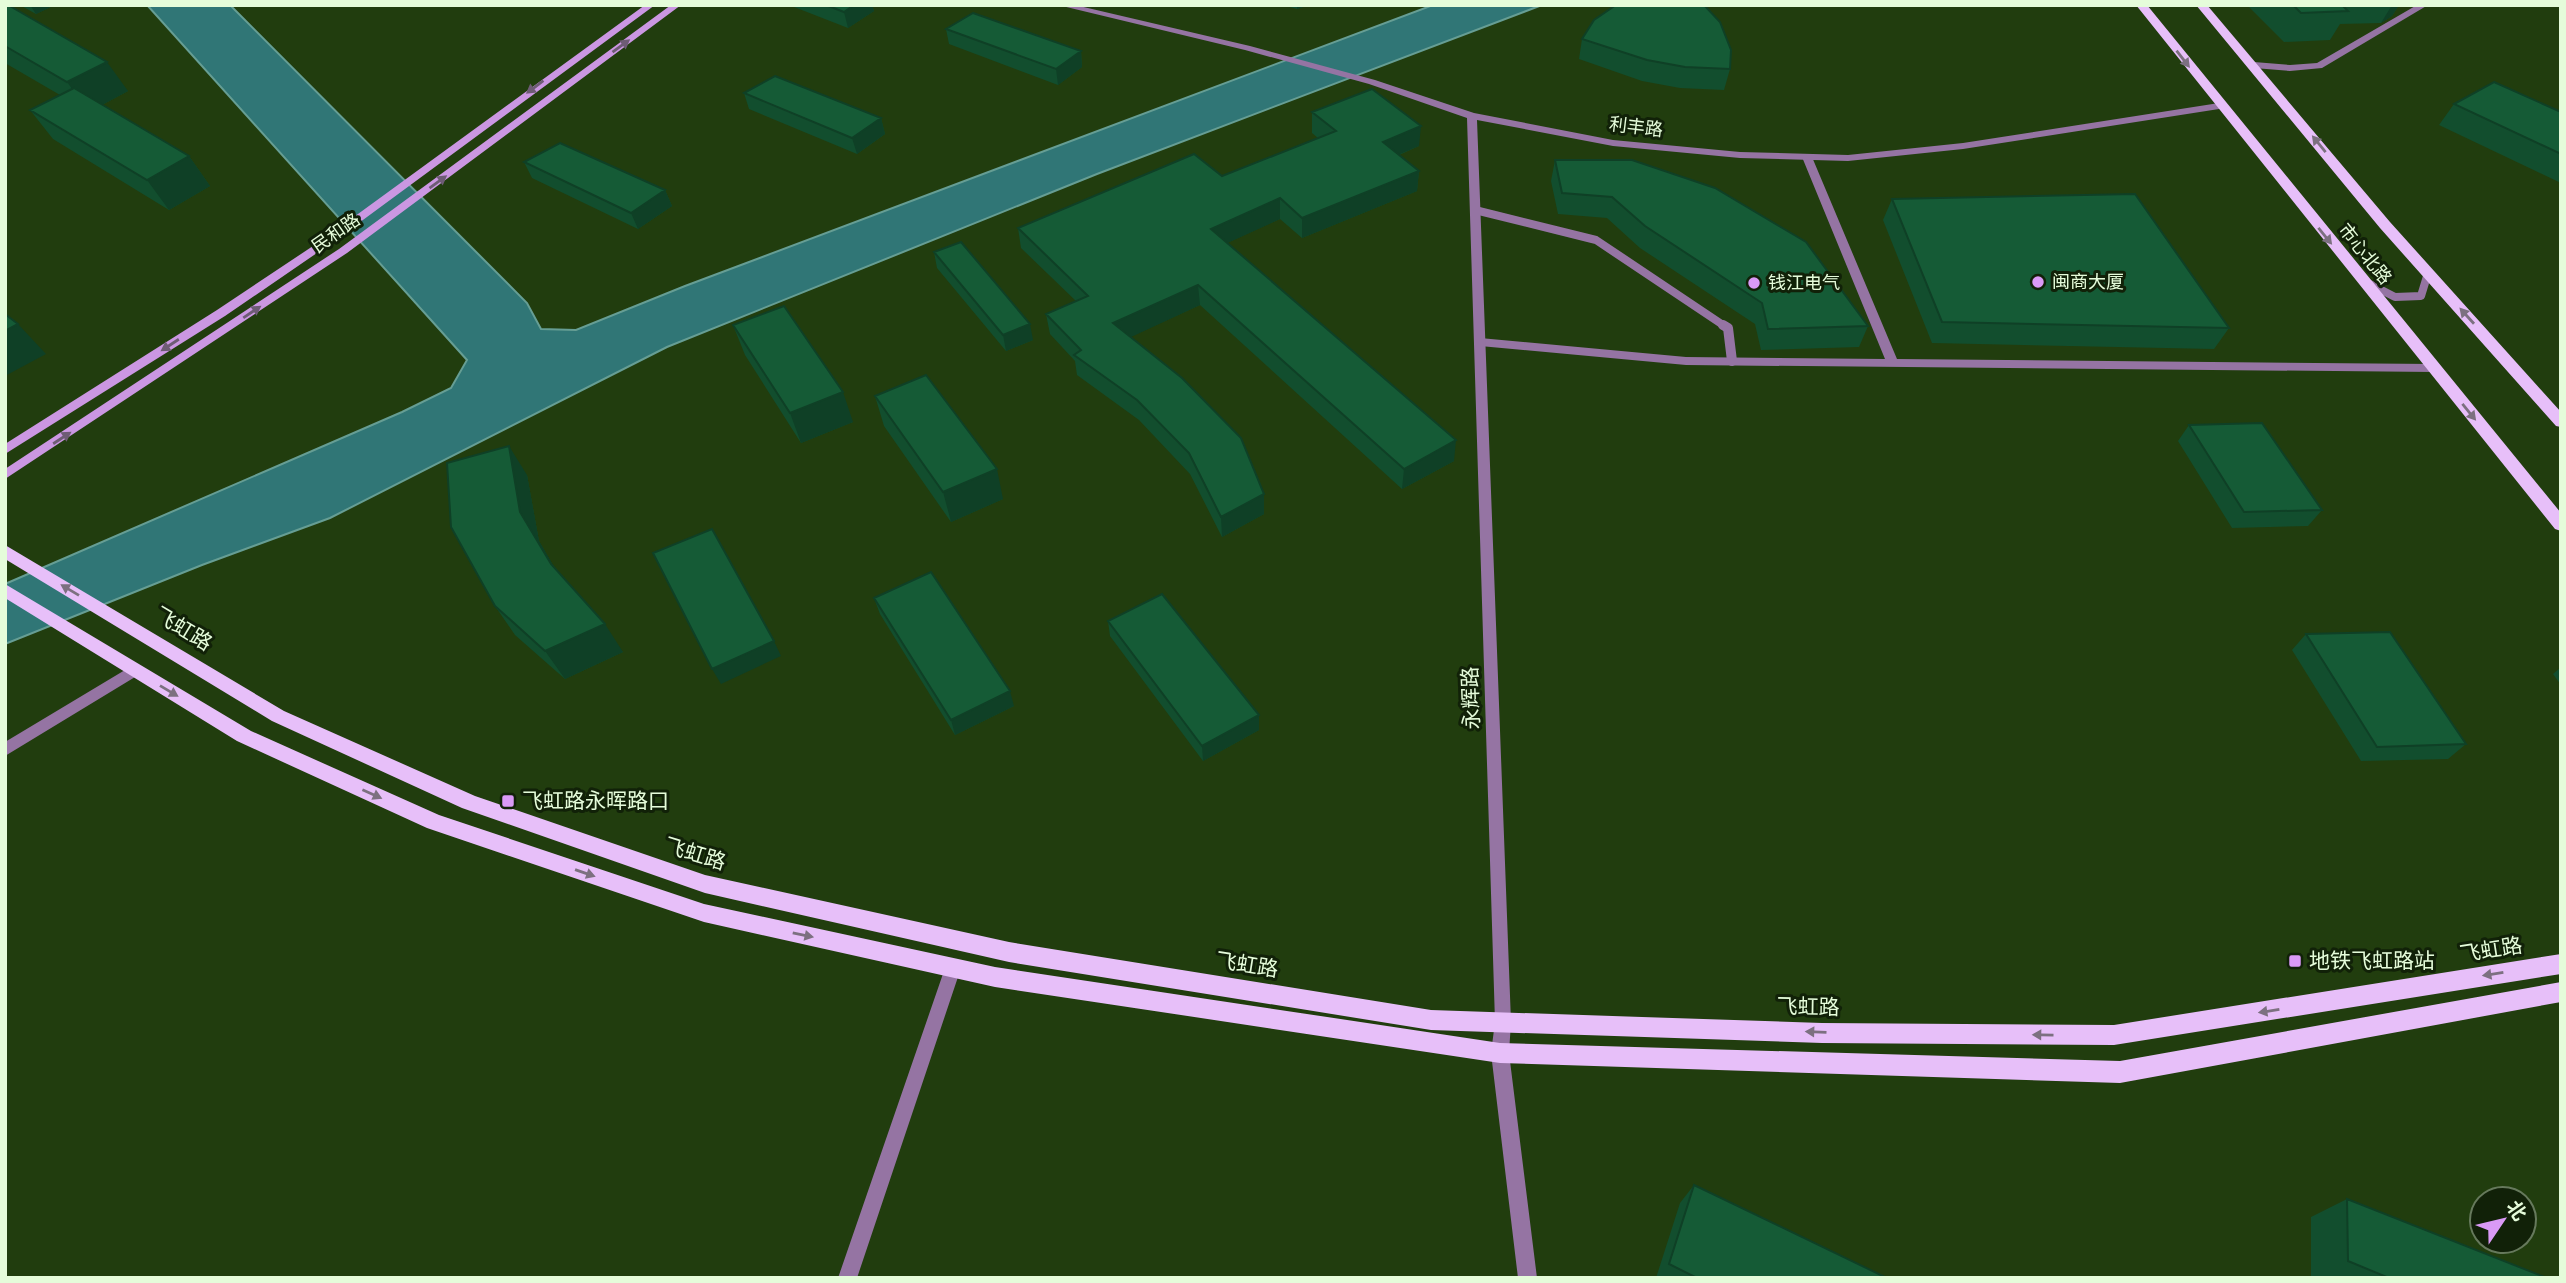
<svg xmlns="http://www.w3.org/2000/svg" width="2566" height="1283" font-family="Overpass,'Noto Sans SC',sans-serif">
	<rect width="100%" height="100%" fill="#213d0e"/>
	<path fill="#307676" stroke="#669e94" stroke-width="2" d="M147,5h83l297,298 14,26 35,1 109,-44 748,-281h109l-445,169 -430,173 -337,171 -128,47 -197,79v-60l397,-172 49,-24 16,-28z"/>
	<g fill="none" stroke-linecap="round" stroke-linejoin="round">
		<path stroke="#9574a3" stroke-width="8" d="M1475,210l121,30 130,87
			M2366,282l29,15 26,-1 7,-23"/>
		<path stroke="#9574a3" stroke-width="10" d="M1723,325l5,3 4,33"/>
		<path fill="#9574a3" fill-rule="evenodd" d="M2417,5h11l-106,63 -32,3 -36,-3 -5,-3 5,-3 36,3 27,-2z
			M1807,154l5,3 85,202 536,5 6,4 -6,4 -747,-7 -206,-19 -6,-4 6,-4 206,19 199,2 -83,-202z
			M135,664l5,2 2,4 -2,4 -135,82v-14z
			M953,960l6,3 2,5 -104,310h-19l107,-310 2,-5z"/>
		<path fill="#9574a3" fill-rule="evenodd" d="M1058,5h17l175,41 125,34 99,33 139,27 127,12 108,3 115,-12 256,-40 5,3 -5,3 -256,40 -115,12 -108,-3 -127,-12 -136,-26 34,902 -2,31 28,225h-19l-27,-225 4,-31 -28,-904 -98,-34 -124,-34z"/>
		<path fill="#cb97e2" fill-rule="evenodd" d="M645,5h10l-322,237 -108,74 -220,138v-10l212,-134 108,-72z
			M671,5h10l-334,248 -342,226v-10l334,-220z"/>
		<path fill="#e7bff9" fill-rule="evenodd" d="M2136,5h11l414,508v18l-6,-2z
			M2196,5h11l183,217 171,190v15l-5,-1 -176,-198z
			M5,545l279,166 191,85 230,79 304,67 422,68 391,13 292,2 447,-71v20l-447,71 -292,-2 -391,-13 -422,-68 -304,-69 -243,-85 -190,-87 -267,-162z
			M5,584l246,147 188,84 265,89 291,63 505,76 620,18 441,-79v20l-441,81 -620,-20 -505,-76 -291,-65 -277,-94 -190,-87 -232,-143z"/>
	</g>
	<path fill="#124e2e" d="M5,5l123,86 -26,14 87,51 21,30 -41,24 -116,-71 -23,-29 30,-15 -55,-32z
		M20,5h35l-19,9z
		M789,5h83l2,6 -26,17z
		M1282,5h27l-12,4z
		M2247,5h152l-7,11 -11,7 -41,1 -10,16 -46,2z
		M946,29l135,22 1,16 -24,18 -109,-41z
		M1582,39l148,30 -6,21 -44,-2 -38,-7 -63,-22z
		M744,93l137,25 4,16 -28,20 -108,-45z
		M2454,104l107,8v71l-122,-58z
		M1312,112l107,34 -20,9 20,16 -2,20 -115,47 -22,-19 -53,24 227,218 -52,28 -202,-184 -70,32 134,177 -42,23 -32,-63 -51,-54 -62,-45 -2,-14 -25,-27 -4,-20 30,-13 -55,-53 -3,-20 204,-52 96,-38 -6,-5z
		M1555,160l313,166 -9,21 -98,3 -6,-26 -115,-76 -33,-30 -49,-4 -7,-33z
		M524,162l141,28 7,16 -34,23 -106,-51z
		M1892,199l337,129 -15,21 -282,-6 -49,-123z
		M934,252l99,88 -27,11 -69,-83z
		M733,325l120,97 -52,21 -56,-88z
		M875,396l128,103 -52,23 -67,-96z
		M2189,425l133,85 -14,16 -76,2 -54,-87z
		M527,475l12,66 15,26 69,85 -58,27 -50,-44 -20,-29z
		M874,598l140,108 -59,29 -75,-121z
		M1108,621l151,109 -56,31 -93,-125z
		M2306,634l160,110 -18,15 -87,2 -69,-111z
		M2561,667v18l-8,-11z
		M1694,1185l193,93h-231l24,-75z
		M2347,1199l200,79 -236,-1v-60z"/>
	<path fill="#0f4026" d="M30,5h25l-19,9z
		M854,5h18l2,6 -26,17 -4,-16z
		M1297,5h12l-12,4z
		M2392,5h7l-7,11 -11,7z
		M1081,51l1,16 -24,18 -2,-16z
		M107,62l21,29 -39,21 -22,-30z
		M881,118l4,16 -28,20 -5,-16z
		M1421,126l-2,20 -38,16 2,-20z
		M189,156l21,30 -41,24 -22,-30z
		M1419,171l-2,20 -115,47v-20z
		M665,190l7,16 -34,23 -7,-16z
		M1280,198v21l-68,31 -1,-21z
		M1198,285l2,20 -84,39 -3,-21z
		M18,324l28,30 -41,22v-45z
		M1030,324l3,16 -27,11 -3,-16z
		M843,392l10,30 -52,21 -11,-30z
		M1456,440l-2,21 -52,28 2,-20z
		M509,446l18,29 12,66 30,52 -49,-81z
		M997,469l6,30 -52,23 -8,-30z
		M1264,494v20l-42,23 -1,-20z
		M605,624l18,28 -58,27 -20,-28z
		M774,641l7,15 -60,28 -9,-15z
		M1010,691l4,15 -59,29 -4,-15z
		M1259,715v15l-56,31 -1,-15z"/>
	<path fill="#155b36" stroke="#0f4026" stroke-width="2" d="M5,5h3l99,57 -40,20 -62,-36z
		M826,5h28l-10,7z
		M1616,5h88l16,17 11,28 -1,19 -45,-2 -38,-7 -65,-21 12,-19z
		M2293,5h49l6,6 -47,2z
		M973,13l108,38 -25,18 -110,-40z
		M775,76l106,42 -29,20 -108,-45z
		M2494,82l67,30v42l-107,-50z
		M74,88l115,68 -42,24 -117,-70z
		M1372,89l49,37 -38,16 36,29 -117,47 -22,-20 -69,31 245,211 -52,29 -206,-184 -85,38 69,55 59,60 23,56 -43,23 -32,-64 -52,-53 -63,-45 7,-5 -35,-36 42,-18 -70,-68 176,-74 28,22 114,-45 -24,-19z
		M560,143l105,47 -34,23 -107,-51z
		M1555,160h77l83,28 91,54 62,84 -100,3 -6,-26 -117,-77 -33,-29 -50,-4z
		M2135,194l94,134 -287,-6 -50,-123z
		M961,242l69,82 -27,11 -69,-83z
		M784,306l59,86 -53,21 -57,-88z
		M5,314l13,10 -13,7z
		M926,375l71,94 -54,23 -68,-96z
		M2262,423l60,87 -78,2 -55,-87z
		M509,446l11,66 31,52 54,60 -60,27 -50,-45 -44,-79 -4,-64z
		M712,529l62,112 -62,28 -59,-116z
		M931,572l79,119 -59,29 -77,-122z
		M1162,594l97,121 -57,31 -94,-125z
		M2390,632l76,112 -89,3 -71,-113z
		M1694,1185l193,93h-190l-28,-14z
		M2347,1199l200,79h-158l-41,-17z"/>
	<defs><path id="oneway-solid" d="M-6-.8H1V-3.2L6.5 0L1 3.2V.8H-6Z" transform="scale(1.75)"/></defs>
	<g fill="#6e5c75">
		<use href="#oneway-solid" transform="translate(621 46) rotate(-36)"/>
		<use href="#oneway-solid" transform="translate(535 87) rotate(143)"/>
		<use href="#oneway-solid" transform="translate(438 182) rotate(-36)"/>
		<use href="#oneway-solid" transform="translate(252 312) rotate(-34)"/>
		<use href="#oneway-solid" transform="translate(170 345) rotate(147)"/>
		<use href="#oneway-solid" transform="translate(62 438) rotate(-33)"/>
	</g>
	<g fill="#7c7080">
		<use href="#oneway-solid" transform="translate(2183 59) rotate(52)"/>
		<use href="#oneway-solid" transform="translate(2319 144) rotate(-129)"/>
		<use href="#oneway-solid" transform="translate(2325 236) rotate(51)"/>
		<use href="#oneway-solid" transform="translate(2467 316) rotate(-132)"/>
		<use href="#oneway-solid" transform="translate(2469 412) rotate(51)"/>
		<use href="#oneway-solid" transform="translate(70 590) rotate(-149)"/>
		<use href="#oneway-solid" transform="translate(169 691) rotate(31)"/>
		<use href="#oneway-solid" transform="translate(372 794) rotate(24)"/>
		<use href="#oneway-solid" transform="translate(585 873) rotate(19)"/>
		<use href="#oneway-solid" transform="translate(803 935) rotate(12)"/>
		<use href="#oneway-solid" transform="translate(2493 974) rotate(171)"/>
		<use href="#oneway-solid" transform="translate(2269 1011) rotate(171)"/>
		<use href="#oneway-solid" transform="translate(1816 1032) rotate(-178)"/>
		<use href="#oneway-solid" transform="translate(2043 1035) rotate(-179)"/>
	</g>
	<g fill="#da9af6" stroke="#112108" stroke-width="2.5">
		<circle cx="2038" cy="282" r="7"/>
		<circle cx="1754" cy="283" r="7"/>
		<rect x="501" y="794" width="14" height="14" rx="3.5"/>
		<rect x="2288" y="954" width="14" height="14" rx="3.5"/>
	</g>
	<g text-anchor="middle" stroke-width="6" stroke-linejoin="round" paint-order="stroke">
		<g font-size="18" fill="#e5fcda" stroke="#112108">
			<text transform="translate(1636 127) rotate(7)" y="6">利丰路</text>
			<text transform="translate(336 233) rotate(-35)" y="6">民和路</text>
			<text transform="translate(2365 254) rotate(51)" y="6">市心北路</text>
		</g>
		<g font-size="18" fill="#e5fcda" stroke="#112108" text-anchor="start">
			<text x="2052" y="288">闽商大厦</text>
			<text x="1768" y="289">钱江电气</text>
		</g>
		<g font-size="21" fill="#e5fcda" stroke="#112108">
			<text transform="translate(183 629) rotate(31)" y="7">飞虹路</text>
			<text transform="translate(1471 698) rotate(-92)" y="7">永辉路</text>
			<text transform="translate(695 854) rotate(17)" y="7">飞虹路</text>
			<text transform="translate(2491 950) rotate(-9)" y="7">飞虹路</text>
			<text transform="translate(1247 965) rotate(9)" y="7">飞虹路</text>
			<text transform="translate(1808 1007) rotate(1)" y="7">飞虹路</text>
		</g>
		<g font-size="21" fill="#e5fcda" stroke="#112108" text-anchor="start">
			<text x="522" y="808">飞虹路永晖路口</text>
			<text x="2309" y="968">地铁飞虹路站</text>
		</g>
	</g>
	<rect width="2566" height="1283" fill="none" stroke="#e5fcda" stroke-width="14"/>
	<g transform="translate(2503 1220) rotate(55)"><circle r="33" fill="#112108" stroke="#66795c" stroke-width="2"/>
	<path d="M0-5L12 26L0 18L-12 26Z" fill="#da9af6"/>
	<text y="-10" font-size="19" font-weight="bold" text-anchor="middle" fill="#e5fcda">北</text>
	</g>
</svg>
